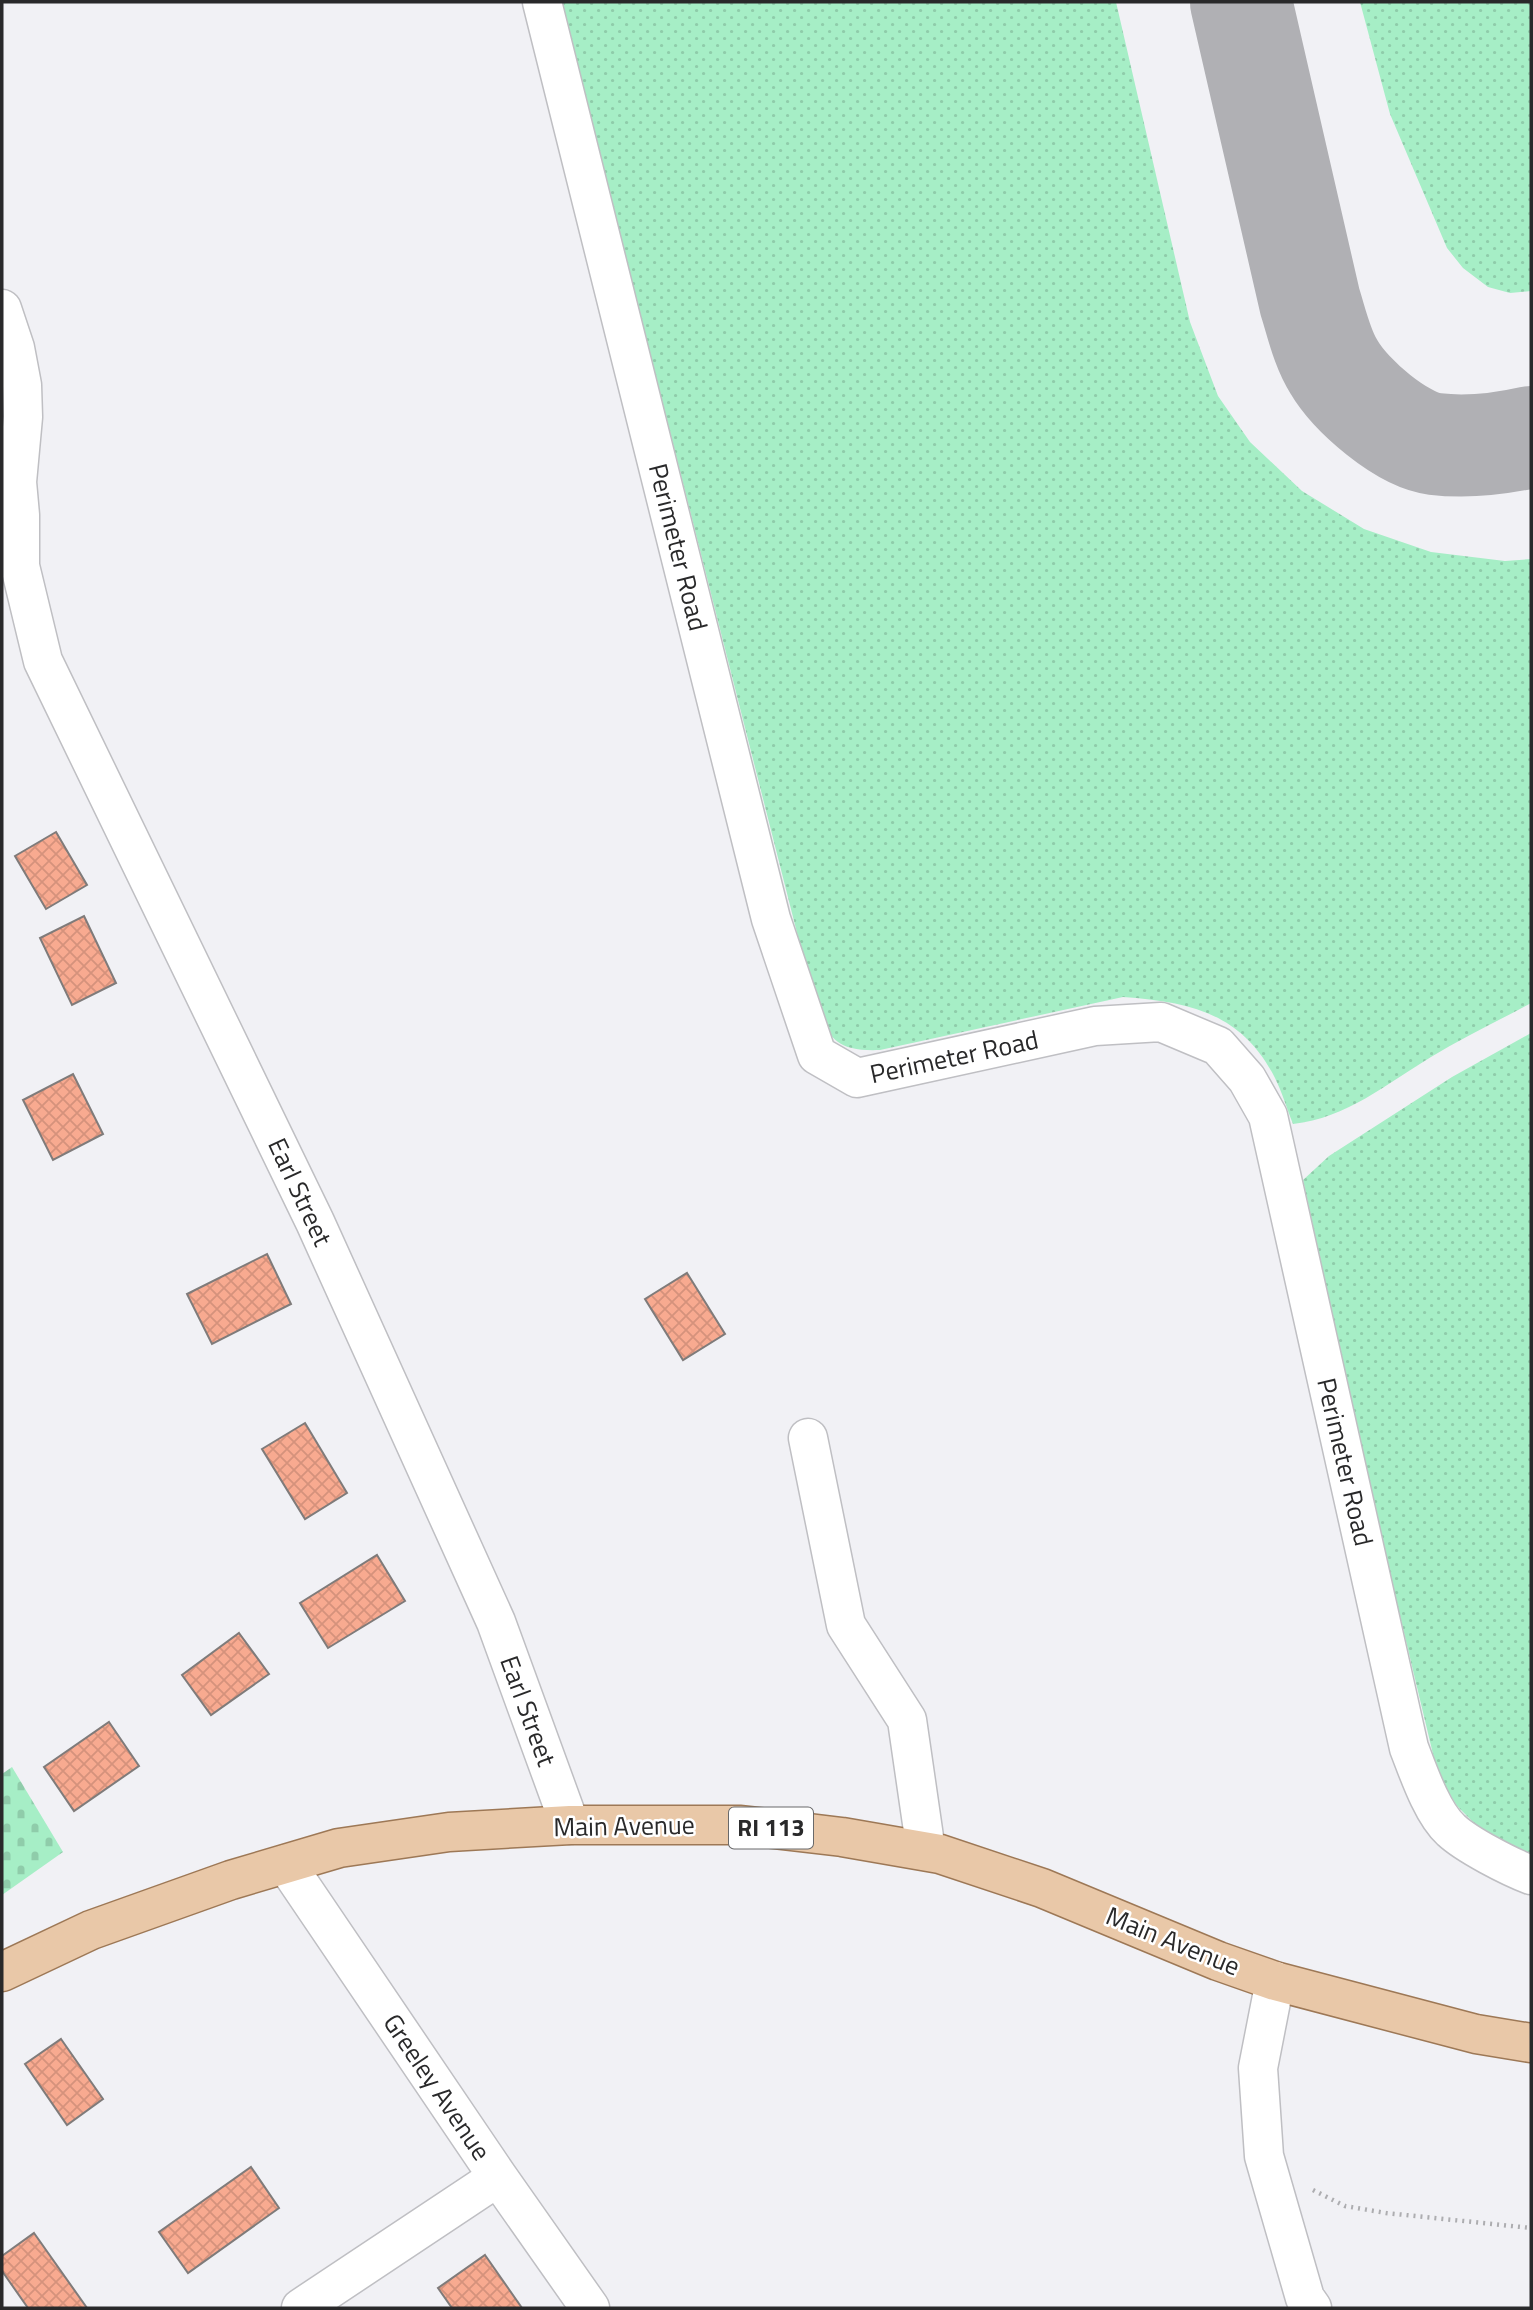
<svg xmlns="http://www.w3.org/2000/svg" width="1533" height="2310" font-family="'Titillium Web',sans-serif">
	<defs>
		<pattern id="grass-dots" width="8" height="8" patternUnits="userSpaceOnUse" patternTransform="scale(1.75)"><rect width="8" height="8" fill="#a6eec6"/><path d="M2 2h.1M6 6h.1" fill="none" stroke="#8fccaa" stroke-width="1.8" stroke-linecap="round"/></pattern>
		<pattern id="cemetery-stones" width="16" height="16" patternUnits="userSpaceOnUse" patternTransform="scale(1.75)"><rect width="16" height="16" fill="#a6eec6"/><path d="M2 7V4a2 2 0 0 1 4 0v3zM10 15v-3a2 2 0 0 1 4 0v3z" fill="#8fccaa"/></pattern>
		<pattern id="building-cross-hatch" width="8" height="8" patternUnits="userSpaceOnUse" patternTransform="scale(1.75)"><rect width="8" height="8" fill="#f8aa90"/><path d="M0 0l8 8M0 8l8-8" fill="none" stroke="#d5927c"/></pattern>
	</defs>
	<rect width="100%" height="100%" fill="#f1f1f5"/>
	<path fill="url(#grass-dots)" d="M561,2h555l74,320 28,74 32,46 52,49 62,38 67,23 74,9 26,-2v444c-33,18 -67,34 -100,54 -45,27 -84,61 -138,67 -6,-15 -11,-32 -18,-46 -33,-65 -85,-76 -152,-81l-243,53c-50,2 -53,-16 -68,-58z
		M1360,2h171v289l-21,2 -22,-6 -25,-19 -16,-20 -57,-134z
		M1531,1033v823l-56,-32 -18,-18 -19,-31 -60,-251 -75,-344 26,-24 123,-79z"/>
	<path fill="url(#cemetery-stones)" d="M12,1767l51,85 -61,43v-121z"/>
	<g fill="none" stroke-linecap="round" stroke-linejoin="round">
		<path stroke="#b0b0b4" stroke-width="102" d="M1241,2l69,300c7,22 12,46 24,65 17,29 68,73 101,77 33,4 65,0 96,-7"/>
	</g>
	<path fill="url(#building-cross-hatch)" stroke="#7f7b7a" stroke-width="2" d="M56,832l31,53 -41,24 -31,-53z
		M84,916l32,67 -44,22 -32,-67z
		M73,1074l30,60 -50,26 -30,-60z
		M267,1254l24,50 -79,40 -25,-50z
		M687,1273l38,61 -42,26 -38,-61z
		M305,1423l42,70 -42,26 -43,-70z
		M377,1555l28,46 -77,47 -28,-45z
		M239,1633l30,41 -58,41 -29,-40z
		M109,1722l30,44 -65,45 -30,-44z
		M61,2039l42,60 -36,26 -42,-61z
		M251,2167l28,41 -91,65 -29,-41z
		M34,2233l53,75h-59l-26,-37v-15z
		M485,2255l37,53h-70l-14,-20z"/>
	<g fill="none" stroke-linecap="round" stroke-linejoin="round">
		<g stroke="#bfbfc3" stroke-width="41">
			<path id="minor" d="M542,2l229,917 46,136 40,23 238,-52 66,-4 57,24 29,33 21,37 141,632c9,23 23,65 42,82 16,15 59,37 80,45
				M2,309l13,39 7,37 1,32 -6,65 3,33v51l23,95 272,561 181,400 74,203
				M808,1438l38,187 61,95 19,131
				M286,1864l212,313 92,131
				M1275,1981l-17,87 6,88 41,142 7,10
				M301,2308l197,-131"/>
		</g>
		<g stroke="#9d7856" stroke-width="41">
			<path id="major" d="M2,1972l89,-42 140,-50 108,-32 110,-16 121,-7h171l101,12 98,17 102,34 176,73 57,20 201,53 55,9"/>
		</g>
		<path stroke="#adadb0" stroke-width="4.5" stroke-dasharray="2 5" stroke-linecap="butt" d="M1313,2190l32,16 41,7 145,15"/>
		<use href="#minor" stroke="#fff" stroke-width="38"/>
		<use href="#major" stroke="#e9c8a8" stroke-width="38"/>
	</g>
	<g text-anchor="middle" stroke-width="5" stroke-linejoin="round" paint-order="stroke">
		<rect fill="#fff" stroke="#69696a" stroke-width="2" x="729" y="1807.5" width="84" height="41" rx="5"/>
		<g font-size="24" font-weight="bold" fill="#29292a">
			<text x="771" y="1836">RI 113</text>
		</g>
		<g font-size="26" fill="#29292a" stroke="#fff">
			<text transform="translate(678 547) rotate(76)" y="9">Perimeter Road</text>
			<text transform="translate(954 1057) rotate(-12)" y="9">Perimeter Road</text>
			<text transform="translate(300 1192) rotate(65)" y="9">Earl Street</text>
			<text transform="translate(1345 1462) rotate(77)" y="9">Perimeter Road</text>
			<text transform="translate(528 1711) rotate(70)" y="9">Earl Street</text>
			<text transform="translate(624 1826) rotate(-1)" y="9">Main Avenue</text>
			<text transform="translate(1173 1941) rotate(22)" y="9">Main Avenue</text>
			<text transform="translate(437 2087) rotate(56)" y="9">Greeley Avenue</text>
		</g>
	</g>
	<rect width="1533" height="2310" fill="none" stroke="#29292a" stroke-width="7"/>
</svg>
